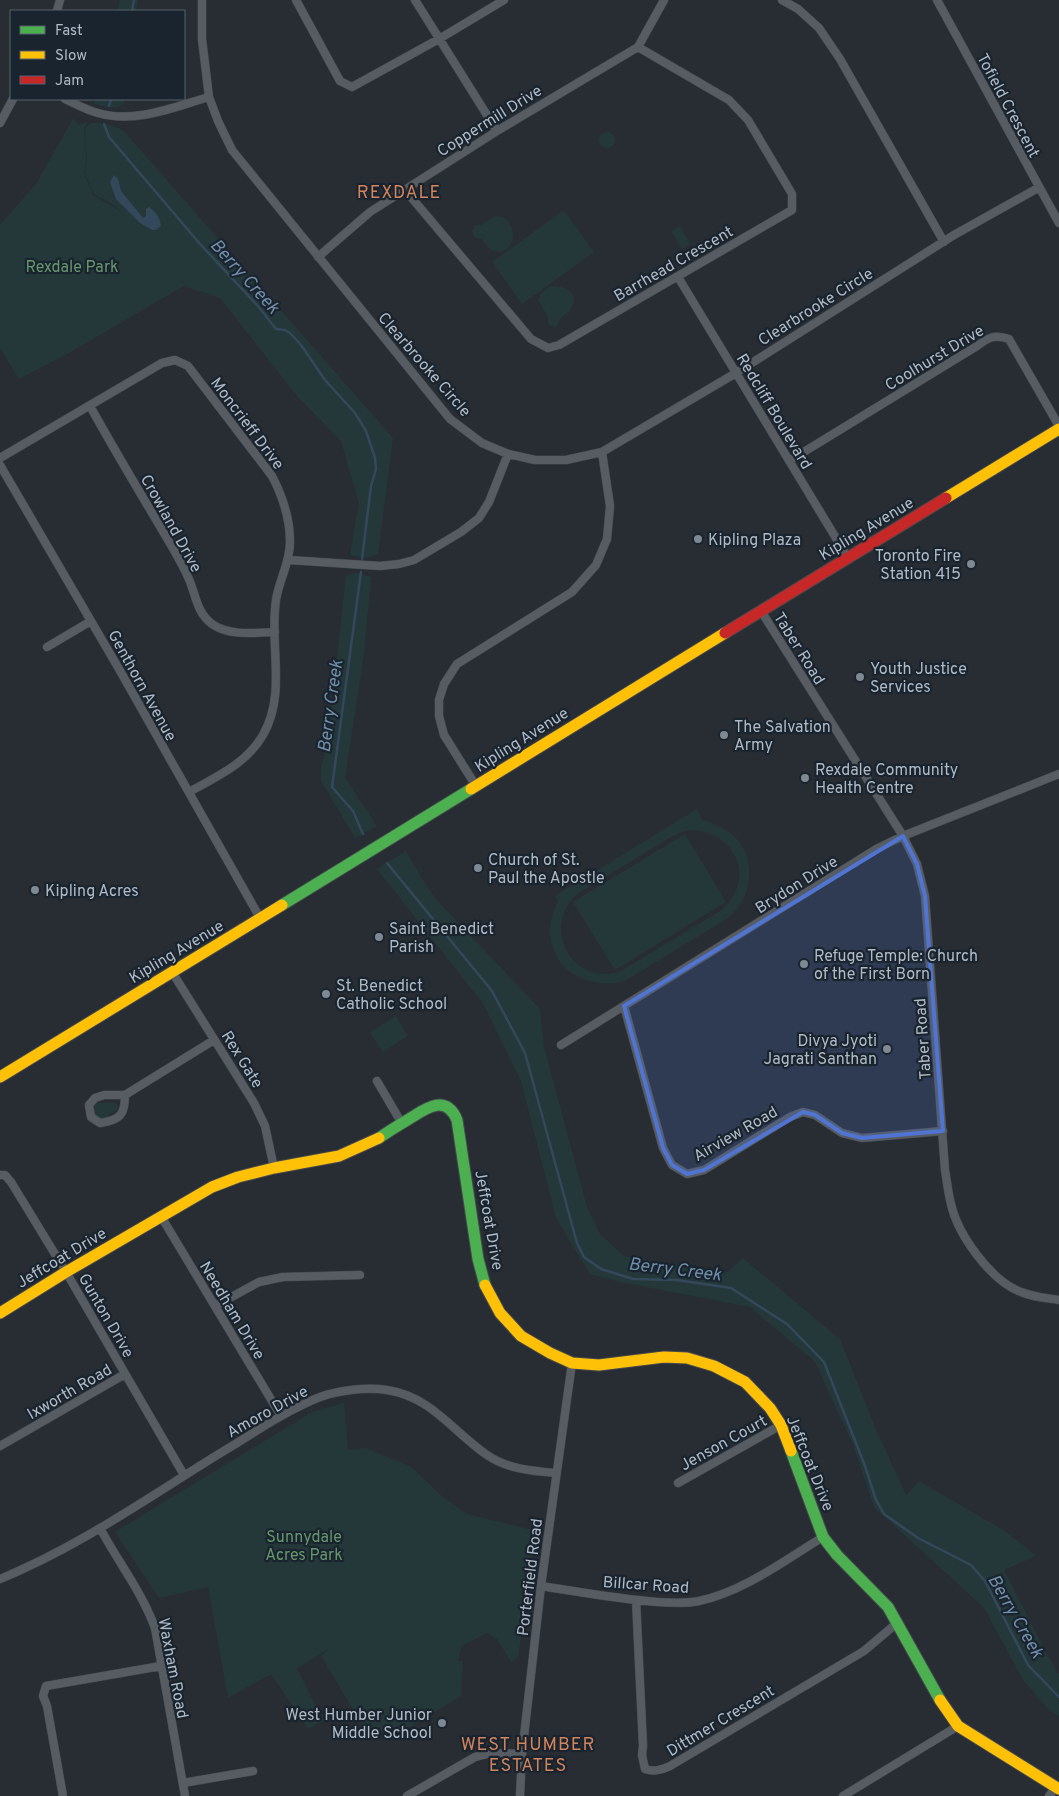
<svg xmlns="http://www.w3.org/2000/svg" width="1059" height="1796" font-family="Overpass,sans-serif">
	<rect width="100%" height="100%" fill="#272d33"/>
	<path fill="#243839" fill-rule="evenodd" d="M120,0h18l-2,11h-19z
		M96,99h28v4c-9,8 -19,3 -30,1z
		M74,117l1,5 4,3 8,-3 -3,6 2,35 -2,10 9,22 29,17 -14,-11 -14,-7 -9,-21 2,-11 -2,-34 6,-5c12,-1 21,2 32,7l270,308 -15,116 -11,4 -17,-3 9,-52 -18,-62 -44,-45 -77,-98 -36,-12 -115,67 -50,26 -19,-31v-123l36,-41z
		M599 140a8 8 0 1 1 16 0a8 8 0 1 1-16 0Z
		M564,210l30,42 -72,52 -30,-42z
		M494,216l11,2c18,17 2,41 -13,32 -5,-2 -8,-8 -11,-12h-6l-3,-7 3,-6h6z
		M680,226l10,18 -8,5 -11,-18z
		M550,286c11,-1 29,5 23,19 -2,6 -7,8 -11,12 -3,3 -4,7 -6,10l-7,-2 -2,-10 -9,-15 2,-6z
		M356,573l15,4 -7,77 -19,124 32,48 -22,12 -34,-57v-13l5,-18 8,-63 12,-112z
		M697,809l5,11c11,3 22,7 31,15 25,23 20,63 -5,83l-103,63c-36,9 -74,-10 -75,-50 0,-11 4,-20 8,-30l-3,-5zM690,830c48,2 67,51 30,81l-99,60c-48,17 -81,-43 -44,-77l92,-56 10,-5z
		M685,834l41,68 -111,68 -42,-68z
		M406,851l15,26 15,22 104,110 4,38 43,160 13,27 24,22 102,17 17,-15 97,81 35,88 31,68 13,-14 86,50 31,25 -32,14 44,86 11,18v42l-9,-5 -27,-31 -39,-72 -110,-101 -20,-60 -39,-85 -65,-55 -130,-25 -30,-8 -34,-56 -35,-137 -37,-76 -107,-136z
		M396,1016l12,20 -26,16 -12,-20z
		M98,1103h16l4,2 -1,5 -12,8 -5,1 -8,-6 2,-7z
		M344,1403l4,47 18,-2 44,18 32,30 25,18 69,17 -18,126 -7,5 -14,-23 -10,-6 -25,13 -4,15h5l-2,35 -60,36 -3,-6 -8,5 -3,-4 -17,11 -49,-82 9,-8 -33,20 26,53 -15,8 -37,-55 -43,24 -20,-111 -49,11 -44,-66 197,-120z"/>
	<path fill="#34485c" d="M114,175l4,4 3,12 22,27 3,-2v-7l3,-2c7,5 11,11 12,19l-5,4h-4l-12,-7 -24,-24 -6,-17z"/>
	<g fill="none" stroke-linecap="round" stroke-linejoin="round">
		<path stroke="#34485c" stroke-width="2.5" d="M132,11l2,-11
			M109,106l2,-7
			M104,124l5,13 91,107 58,62 18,23 9,1 5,3 11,12 24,35 30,33 11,18 9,27 1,11 -5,17 -9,73
			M361,572l-29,215 21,24 10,23
			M387,863l105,128 33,62 52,190 7,14 17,12 32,10 44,1 54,8 56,36 37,38 41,104 11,34 8,14 34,24 53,27 14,16 43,84 31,32"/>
		<g stroke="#44494e" stroke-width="9">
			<path id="street" d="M202,0v39l7,58 9,24 14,29 218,269 32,24 26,11 27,6h31l36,-8 134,-79 218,-138 84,-47
				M296,0l44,81 12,6 87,-48 65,-39
				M415,0l82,131
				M782,0l16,9 21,19 21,31 104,183
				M937,0l122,223
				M57,11l3,-11
				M65,99c11,5 21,11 33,14 37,11 76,-6 111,-16
				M0,123l13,-24
				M405,190l126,149 17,9 11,-3 233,-135v-16l-44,-74 -19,-20 -91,-53
				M318,257l52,-45 127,-81 141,-84 26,-47
				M678,277l170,281
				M90,406c21,38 43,75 65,112 11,19 24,39 33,59 8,17 8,35 24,47 17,12 42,9 63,8
				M0,458l162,-95 13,-3 13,6 84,110c11,21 18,42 18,66 0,21 -11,38 -14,58 -7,45 11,93 -13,135 -17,29 -47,42 -74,57
				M789,461l188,-115c12,-9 18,-12 32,-7l50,87
				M0,465l119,204 141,249
				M289,560l91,6 19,-2 15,-4 47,-28 18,-14 10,-16 19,-48
				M761,611l142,225 14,28 8,32 20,274c2,11 3,23 6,34 7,31 40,77 70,88 12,5 25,6 38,8
				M47,647l44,-26
				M476,786l-32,-51 -5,-19v-16l5,-16 13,-20 115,-72 24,-27 11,-26 3,-33 -8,-54
				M172,972l82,131 11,23 9,42
				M624,1006l39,142 9,17 15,9 17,-4 86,-53 13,-5 12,3 27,18 20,5 81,-7
				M561,1045l317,-197 25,-12 156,-62
				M377,1081l24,41
				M125,1095c0,20 -5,25 -25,28l-9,-6 -2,-12 6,-7 9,-3h21l89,-55
				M0,1175h5l6,7 55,90 118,203
				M162,1218l119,198
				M215,1306l44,-24 24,-5 77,-2
				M0,1446l125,-72
				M678,1483l103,-58
				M100,1528c18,34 42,64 55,100l30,168
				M0,1579c81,-33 153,-85 227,-130 30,-18 60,-39 93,-52 19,-7 47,-10 67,-7 45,7 65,41 100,65 20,14 46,16 69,18
				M541,1586c39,6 77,13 116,16 14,1 28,2 42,-1 44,-9 86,-41 124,-64
				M636,1600l7,146 -1,9 3,14c9,3 16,1 25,-3l194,-115 33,-28
				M183,1783l70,-12
				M63,1796l-16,-90 -4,-10 3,-10 115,-20
				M407,1796l68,-39 16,-4 31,1
				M520,1796l2,-42 19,-168 31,-223
				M843,1796l115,-70
				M1049,1796l7,-9"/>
		</g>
		<g stroke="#44494e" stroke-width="13">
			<path id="fast" d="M282,905l189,-116
				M379,1138c10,-7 20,-13 30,-19 16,-10 37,-26 48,1l21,139 7,26
				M791,1451l32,86 14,18 51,52 52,93"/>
		</g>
		<g stroke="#44494e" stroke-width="13">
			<path id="slow" d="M946,498l113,-69
				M471,789l254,-156
				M0,1077l282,-172
				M485,1285l15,28 21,23 29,17 22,10 27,2 65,-8 23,1 27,8 31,16 25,26 11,17 10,26
				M0,1313l66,-41 146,-85 26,-10 36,-9 65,-12 40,-18
				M940,1700l18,26 101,63"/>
		</g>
		<g stroke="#44494e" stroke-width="13">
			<path id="jam" d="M725,633l221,-135"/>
		</g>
		<use href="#street" stroke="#565c62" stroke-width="8"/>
		<use href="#fast" stroke="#4caf50" stroke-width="11"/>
		<use href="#slow" stroke="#ffc107" stroke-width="11"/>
		<use href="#jam" stroke="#c62828" stroke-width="11"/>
	</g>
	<path fill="#5074d2" fill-opacity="0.2" stroke="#5074d2" stroke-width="4" stroke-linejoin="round" d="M903,836l14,28 8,32 18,235 -81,7 -20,-5 -27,-18 -12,-3 -99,58 -17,4 -15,-9 -9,-17 -39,-142z"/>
	<g fill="#7f8993" stroke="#1a242e" stroke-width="2">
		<circle cx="698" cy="539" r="5"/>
		<circle cx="971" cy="564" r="5"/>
		<circle cx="860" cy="677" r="5"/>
		<circle cx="724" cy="735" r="5"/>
		<circle cx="805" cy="778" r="5"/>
		<circle cx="478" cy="868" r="5"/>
		<circle cx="35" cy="890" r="5"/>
		<circle cx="379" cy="937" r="5"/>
		<circle cx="804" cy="964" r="5"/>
		<circle cx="326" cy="994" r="5"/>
		<circle cx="887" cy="1049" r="5"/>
		<circle cx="442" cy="1723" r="5"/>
	</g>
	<g text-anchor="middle" stroke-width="4.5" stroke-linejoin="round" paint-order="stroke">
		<g font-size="16" fill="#afbac6" stroke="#1a242e">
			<text transform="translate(1009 105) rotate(62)" y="6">Tofield Crescent</text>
			<text transform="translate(489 120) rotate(-32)" y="6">Coppermill Drive</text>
			<text transform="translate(673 263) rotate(-30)" y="6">Barrhead Crescent</text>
			<text transform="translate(815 306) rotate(-32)" y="6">Clearbrooke Circle</text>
			<text transform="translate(934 357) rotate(-31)" y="6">Coolhurst Drive</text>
			<text transform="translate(425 364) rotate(49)" y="6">Clearbrooke Circle</text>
			<text transform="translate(775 411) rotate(59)" y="6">Redcliff Boulevard</text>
			<text transform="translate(248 423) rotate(53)" y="6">Moncrieff Drive</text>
			<text transform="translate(172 523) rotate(61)" y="6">Crowland Drive</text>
			<text transform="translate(866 528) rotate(-31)" y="6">Kipling Avenue</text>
			<text transform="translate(800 648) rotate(58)" y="6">Taber Road</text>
			<text transform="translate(143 685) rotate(61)" y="6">Genthorn Avenue</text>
			<text transform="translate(521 739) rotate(-32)" y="6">Kipling Avenue</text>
			<text transform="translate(796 884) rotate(-32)" y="6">Brydon Drive</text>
			<text transform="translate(176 951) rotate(-31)" y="6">Kipling Avenue</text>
			<text transform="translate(922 1039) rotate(-94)" y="6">Taber Road</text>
			<text transform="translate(243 1059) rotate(58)" y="6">Rex Gate</text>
			<text transform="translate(735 1133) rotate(-30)" y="6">Airview Road</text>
			<text transform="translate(490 1220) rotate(80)" y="6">Jeffcoat Drive</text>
			<text transform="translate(61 1257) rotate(-31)" y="6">Jeffcoat Drive</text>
			<text transform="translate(233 1310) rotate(59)" y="6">Needham Drive</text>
			<text transform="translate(107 1315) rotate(60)" y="6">Gunton Drive</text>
			<text transform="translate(69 1391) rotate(-30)" y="6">Ixworth Road</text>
			<text transform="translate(267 1411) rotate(-29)" y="6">Amoro Drive</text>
			<text transform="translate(723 1442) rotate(-29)" y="6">Jenson Court</text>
			<text transform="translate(811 1463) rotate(68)" y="6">Jeffcoat Drive</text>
			<text transform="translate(529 1577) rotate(-83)" y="6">Porterfield Road</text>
			<text transform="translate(646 1584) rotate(4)" y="6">Billcar Road</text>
			<text transform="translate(174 1668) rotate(79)" y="6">Waxham Road</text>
			<text transform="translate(720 1720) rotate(-31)" y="6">Dittmer Crescent</text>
		</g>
		<g font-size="16" fill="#66976d" stroke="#1a242e">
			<text x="72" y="272">Rexdale Park</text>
			<text x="304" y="1542">Sunnydale<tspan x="304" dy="18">Acres Park</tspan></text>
		</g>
		<g font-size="16" fill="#afbac6" stroke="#1a242e" text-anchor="start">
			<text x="708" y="545">Kipling Plaza</text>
			<text x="961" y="561" text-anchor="end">Toronto Fire<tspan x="961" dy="18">Station 415</tspan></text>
			<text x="870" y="674">Youth Justice<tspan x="870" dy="18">Services</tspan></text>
			<text x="734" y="732">The Salvation<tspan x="734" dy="18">Army</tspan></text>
			<text x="815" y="775">Rexdale Community<tspan x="815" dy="18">Health Centre</tspan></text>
			<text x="488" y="865">Church of St.<tspan x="488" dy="18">Paul the Apostle</tspan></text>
			<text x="45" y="896">Kipling Acres</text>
			<text x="389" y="934">Saint Benedict<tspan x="389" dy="18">Parish</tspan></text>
			<text x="814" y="961">Refuge Temple: Church<tspan x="814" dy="18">of the First Born</tspan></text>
			<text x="336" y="991">St. Benedict<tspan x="336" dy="18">Catholic School</tspan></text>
			<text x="877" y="1046" text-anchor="end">Divya Jyoti<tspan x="877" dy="18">Jagrati Santhan</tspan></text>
			<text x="432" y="1720" text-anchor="end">West Humber Junior<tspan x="432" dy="18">Middle School</tspan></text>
		</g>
		<g font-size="18" letter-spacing="1" fill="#d4845c" stroke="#1a242e">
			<text x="399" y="198">REXDALE</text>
			<text x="528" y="1750">WEST HUMBER<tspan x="528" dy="21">ESTATES</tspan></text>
		</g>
		<g font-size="18" font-style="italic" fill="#708eaa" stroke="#1a242e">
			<text transform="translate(245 276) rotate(48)" y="6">Berry Creek</text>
			<text transform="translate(330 706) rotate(-82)" y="6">Berry Creek</text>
			<text transform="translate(675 1269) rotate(7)" y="6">Berry Creek</text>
			<text transform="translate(1016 1616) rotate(60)" y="6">Berry Creek</text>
		</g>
	</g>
	<rect x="10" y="10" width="175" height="90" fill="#1a242e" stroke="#56606b"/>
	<rect x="20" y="26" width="25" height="8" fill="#4caf50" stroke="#56606b"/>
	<text x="55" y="35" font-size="15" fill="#afbac6">Fast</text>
	<rect x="20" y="51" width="25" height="8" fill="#ffc107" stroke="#56606b"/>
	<text x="55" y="60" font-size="15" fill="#afbac6">Slow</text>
	<rect x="20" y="76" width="25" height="8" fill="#c62828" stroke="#56606b"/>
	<text x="55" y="85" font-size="15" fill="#afbac6">Jam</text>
</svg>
